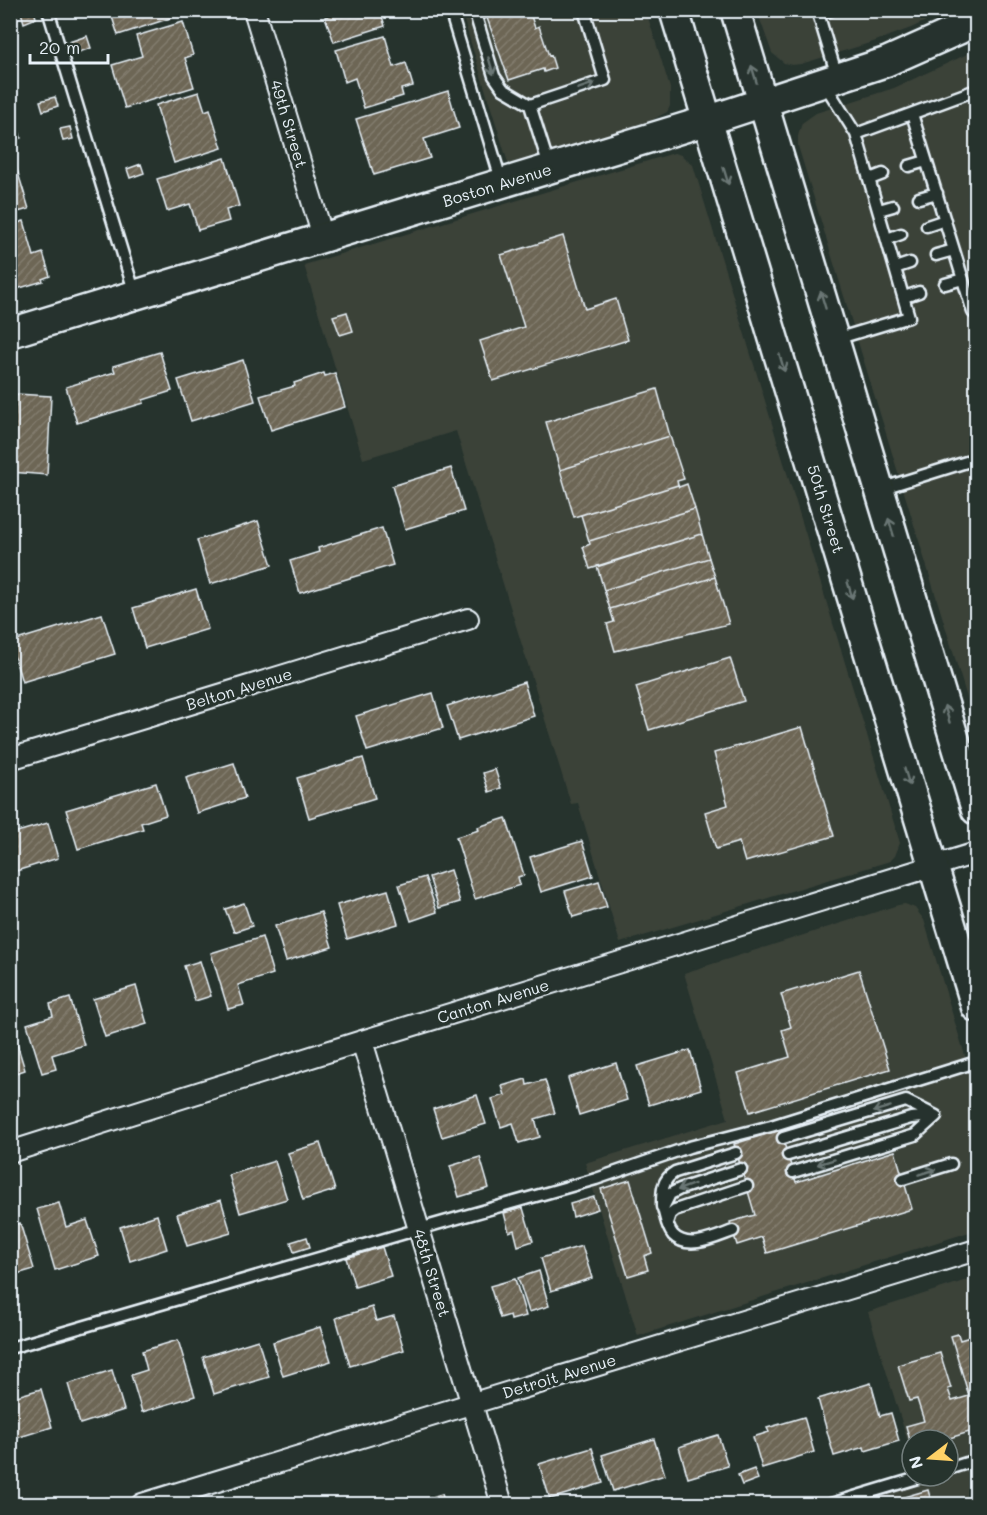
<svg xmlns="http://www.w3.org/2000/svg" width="987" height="1515" font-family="Mali,sans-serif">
	<defs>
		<pattern id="building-hatch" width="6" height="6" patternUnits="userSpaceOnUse" patternTransform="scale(1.5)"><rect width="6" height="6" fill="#6d6655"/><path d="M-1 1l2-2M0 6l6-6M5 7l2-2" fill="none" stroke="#827c6e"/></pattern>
	</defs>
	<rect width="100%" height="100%" fill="#26332d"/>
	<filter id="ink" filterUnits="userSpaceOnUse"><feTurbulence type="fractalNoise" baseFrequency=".0167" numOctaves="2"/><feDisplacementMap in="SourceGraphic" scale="12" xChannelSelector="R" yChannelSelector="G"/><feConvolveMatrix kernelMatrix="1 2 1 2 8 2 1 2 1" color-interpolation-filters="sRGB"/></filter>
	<g filter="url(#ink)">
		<path fill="#3b4239" d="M461,11h185l24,77v18l-3,6 -17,9 -141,45z
			M757,11h190l-36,17 -38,14 -72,22 -9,1 -8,-2 -12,-10z
			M976,50v677l-178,-581v-10l4,-13 14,-10 78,-25z
			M674,153l7,2 12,10 207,678 -5,13 -5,5 -270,82 -42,-140 -7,1 -115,-373 -93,28 -59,-194z
			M905,904l10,4 9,12 52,172v138l-338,106 -53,-173 143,-44 -44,-146 214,-68z
			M976,1277v227h-165l101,-30v2h36v-36h-36v15l-44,-143z"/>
		<path fill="url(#building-hatch)" stroke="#e8f1f8" stroke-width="1.5" d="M26,10h8l2,8 -12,5 -3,-11z
			M124,10h55l1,5 -62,20 -7,-21z
			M332,10h48l5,16 -51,16 -9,-25 9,-3z
			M510,10h19l6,18 4,-2 10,30 2,-1 4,13 -11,4 -1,-3 -34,11 -22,-62z
			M183,22l10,33 -8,3 9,29 -69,21 -13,-43 30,-9 -6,-20z
			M87,36l4,12 -18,6 -4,-12z
			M385,36l9,31 12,-4 7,23 -12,3 2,7 -39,12 -9,-30 -10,4 -9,-32z
			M448,91l11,37 -35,11 6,19 -56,17 -18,-56z
			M199,92l6,19 5,-2 12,39 -48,15 -18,-58z
			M55,97l3,9 -15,5 -3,-10z
			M13,110l8,28 -11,3v-30z
			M70,127l3,12 -10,2 -3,-12z
			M11,150l18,59 -19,5v-63z
			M225,158l14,48 -13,4 3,11 -31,9 -8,-26 -23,7 -10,-32z
			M141,164l3,9 -14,5 -3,-9z
			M24,221l10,35 9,-3 7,23 -8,3 1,2 -33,10v-66z
			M563,236l22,73 31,-10 12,41 -135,41 -13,-40 44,-14 -23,-72z
			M347,312l6,19 -13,4 -7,-19z
			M160,352l12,39 -29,9 1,3 -67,20 -11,-36 49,-15 -2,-6z
			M243,360l12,41 -64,20 -13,-41z
			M324,373l1,3 10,-3 10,34 -74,23 -11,-34 35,-10 -1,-3z
			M657,389l13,47 -110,34 -14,-48z
			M16,394l35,2 -4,79 -36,-3 -1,-58h5z
			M670,436l14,43 -7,2 1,4 -104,32 -14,-47z
			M451,468l13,43 -59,18 -13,-43z
			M687,484l8,25 -106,32 -8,-26 97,-30 1,2z
			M695,509l7,25 -112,35 -7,-22 7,-3 -1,-3z
			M258,521l14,44 -62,19 -13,-44z
			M382,528l11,37 -93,28 -10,-32 29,-9 -1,-4z
			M702,534l7,24 -105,32 -7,-24z
			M709,558l6,19 -105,32 -6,-19z
			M715,577l14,47 -114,27 -8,-27 7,-2 -4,-13z
			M196,589l12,40 -63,19 -12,-40z
			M102,614l13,40 -93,28 -12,-40z
			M730,658l14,43 -95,29 -13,-43z
			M524,682l10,34 -76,24 -11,-34z
			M433,693l10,35 -76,23 -11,-35z
			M802,727l32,109 -89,26 -6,-20 -23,7 -11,-37 23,-7 -14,-52z
			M363,758l12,40 -66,20 -12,-40z
			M234,763l11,35 -48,15 -11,-35z
			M495,769l6,19 -12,4 -6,-19z
			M156,783l10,32 -25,8 2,6 -65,20 -12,-39z
			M506,818l18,57 -6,2 2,8 -45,14 -19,-62 23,-7 -1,-3z
			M48,823l10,35 -48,15v-39z
			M582,841l11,35 -52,16 -11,-35z
			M450,870l10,32 -21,6 -10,-31z
			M425,877l12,35 -26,9 -12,-36z
			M599,881l8,26 -34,10 -8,-26z
			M388,890l10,34 -51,15 -10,-34z
			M244,903l8,23 -18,6 -9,-23z
			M321,912l11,35 -46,14 -11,-35z
			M262,937l11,37 -35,11 6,20 -16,4 -17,-56z
			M200,961l11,35 -16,5 -11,-35z
			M859,970l31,99 -140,43 -12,-39 52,-16 -8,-27 9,-3 -10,-33z
			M136,986l11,38 -42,13 -12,-38z
			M70,998l14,47 -32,10 4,14 -14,4 -15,-49 26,-8 -3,-12z
			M15,1037l10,33 -15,5v-37z
			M690,1050l11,39 -52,16 -12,-39z
			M616,1063l11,37 -48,15 -11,-37z
			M526,1079l1,6 18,-5 10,33 -20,6 5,18 -21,6 -6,-20 -12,4 -9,-28 13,-4 -3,-9z
			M477,1095l9,29 -44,13 -9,-28z
			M780,1130l16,52 99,-31 17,58 -145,44 -5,-16 -25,8 -7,-23 25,-7 -21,-71z
			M320,1143l15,47 -32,10 -15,-47z
			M480,1157l9,31 -30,9 -9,-31z
			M275,1161l12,38 -47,14 -11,-38z
			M630,1180l22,73 -8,3 4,14 -20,6 -27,-87z
			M594,1197l4,12 -25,8 -3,-13z
			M221,1200l10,33 -44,13 -10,-32z
			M59,1203l7,24 21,-7 12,36 -44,14 -18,-61z
			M523,1208l10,33 -15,5 -4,-16 -5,2 -5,-19z
			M157,1215l10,34 -37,12 -10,-34z
			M20,1223l14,46 -24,7v-50z
			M307,1237l3,10 -16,5 -3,-10z
			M582,1246l10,32 -41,13 -10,-33z
			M382,1247l9,29 -36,11 -9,-29z
			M539,1271l10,35 -20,6 -11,-34z
			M515,1279l11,37 -15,4 -1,-5 -10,3 -10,-32z
			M372,1307l4,14 18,-5 10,34 -54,16 -14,-48z
			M320,1327l11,34 -48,15 -10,-34z
			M958,1334l2,6 16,-5v95l-33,10h-31v8l-6,-22 18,-5 -7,-22 -8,2 -11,-36 42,-12 11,35 -3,1 4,12 17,-5 -18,-60z
			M178,1340l17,56 -53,16 -11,-37 16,-5 -5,-19z
			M258,1340l11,37 -55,17 -11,-37z
			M112,1370l12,40 -44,14 -12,-40z
			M871,1383l9,33 11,-3 8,28 -34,10 -1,-4 -30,9 -16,-57z
			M41,1389l11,38 -42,13v-42z
			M804,1417l10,35 -52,16 -9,-31 16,-5 -2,-4z
			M718,1435l10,31 -40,12 -9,-31z
			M654,1439l11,36 -52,16 -11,-36z
			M592,1448l11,35 -53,16 -11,-35z
			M754,1469l4,10 -16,6 -4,-10z
			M928,1490l4,14h-52z
			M442,1494l3,10h-37z"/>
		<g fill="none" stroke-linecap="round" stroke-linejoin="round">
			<g stroke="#e8f1f8" stroke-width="15">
				<path id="lane" d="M48,10l87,284
					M450,10l52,173
					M474,10l20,66 9,13 27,16 20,64
					M817,10l20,66
					M818,14l13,-4
					M824,83l32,51
					M530,105l75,-25 -21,-70
					M912,114l61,198
					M909,166l17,-5
					M870,179l13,-5
					M919,198l18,-5
					M879,210l14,-4
					M927,226l18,-6
					M887,239l14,-5
					M936,255l18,-5
					M895,268l15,-5
					M945,284l18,-5
					M904,297l15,-5
					M836,339l73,-22 -53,-183 120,-44
					M880,489l96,-30
					M783,1138l123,-37 30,15
					M788,1155l123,-37 25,-2
					M793,1172l122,-37 21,-19
					M903,1179l48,-15
					M662,1207c0,-14 -1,-27 13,-35l61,-19
					M667,1223l3,-9 5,-4 72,-24
					M733,1231c-17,6 -45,20 -60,4 -6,-7 -8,-19 -10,-27l7,-14 10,-5 61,-20
					M10,1348l409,-119 177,-50 93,-32 82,-21 205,-64
					M948,1469l28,-9
					M831,1504l93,-28"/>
			</g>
			<g stroke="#e8f1f8" stroke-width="24">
				<path id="street" d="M254,10l69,227
					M10,759l458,-140
					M362,1041l140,463
					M10,1152l352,-111 614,-188
					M142,1504l834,-254"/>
			</g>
			<g stroke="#e8f1f8" stroke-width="33">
				<path id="secondary" d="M674,10l302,997
					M735,10l241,800
					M10,333l699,-213 177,-58 72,-32 18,-10"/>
			</g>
			<use href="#lane" stroke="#26332d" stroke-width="10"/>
			<use href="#street" stroke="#26332d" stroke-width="20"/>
			<use href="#secondary" stroke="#26332d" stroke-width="28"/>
		</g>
		<defs><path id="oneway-shaft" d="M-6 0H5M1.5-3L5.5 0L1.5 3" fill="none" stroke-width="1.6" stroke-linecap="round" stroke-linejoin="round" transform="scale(1.5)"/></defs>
		<g stroke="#6a7674">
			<use href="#oneway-shaft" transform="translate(491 66) rotate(73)"/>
			<use href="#oneway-shaft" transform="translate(754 74) rotate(-107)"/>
			<use href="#oneway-shaft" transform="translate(586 86) rotate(-18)"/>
			<use href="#oneway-shaft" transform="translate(726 176) rotate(73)"/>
			<use href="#oneway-shaft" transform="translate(823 300) rotate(-107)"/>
			<use href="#oneway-shaft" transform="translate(782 363) rotate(73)"/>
			<use href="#oneway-shaft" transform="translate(891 527) rotate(-107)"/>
			<use href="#oneway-shaft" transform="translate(850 590) rotate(73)"/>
			<use href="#oneway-shaft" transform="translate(947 714) rotate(-107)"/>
			<use href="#oneway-shaft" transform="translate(907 777) rotate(73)"/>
			<use href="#oneway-shaft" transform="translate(882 1109) rotate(163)"/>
			<use href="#oneway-shaft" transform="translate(826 1162) rotate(163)"/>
			<use href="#oneway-shaft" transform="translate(927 1172) rotate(-17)"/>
			<use href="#oneway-shaft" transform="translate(686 1187) rotate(160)"/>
		</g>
	</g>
	<g text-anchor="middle" stroke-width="6" stroke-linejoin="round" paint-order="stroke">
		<g font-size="16" fill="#e8f1f8" stroke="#26332d">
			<text transform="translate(289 124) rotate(73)" y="6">49th Street</text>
			<text transform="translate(497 185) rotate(-17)" y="6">Boston Avenue</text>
			<text transform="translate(826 509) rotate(73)" y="6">50th Street</text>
			<text transform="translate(239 689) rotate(-17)" y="6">Belton Avenue</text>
			<text transform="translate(493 1001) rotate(-17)" y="6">Canton Avenue</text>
			<text transform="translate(432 1273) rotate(73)" y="6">48th Street</text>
			<text transform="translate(559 1376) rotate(-17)" y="6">Detroit Avenue</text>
		</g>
	</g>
	<rect width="987" height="1515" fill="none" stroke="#26332d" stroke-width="36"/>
	<rect x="18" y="18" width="951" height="1479" fill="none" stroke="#e8f1f8" stroke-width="2" filter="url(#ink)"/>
	<g transform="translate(930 1458) rotate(253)"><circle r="28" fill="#26332d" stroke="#747f7e" stroke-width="1.5"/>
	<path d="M0-4.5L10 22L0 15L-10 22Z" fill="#ffd166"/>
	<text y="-9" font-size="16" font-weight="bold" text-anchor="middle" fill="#e8f1f8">N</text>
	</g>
	<path d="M30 54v9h78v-9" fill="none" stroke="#e8f1f8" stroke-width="3"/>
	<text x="39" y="54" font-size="18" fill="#e8f1f8" stroke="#26332d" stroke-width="4.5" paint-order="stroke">20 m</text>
</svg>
